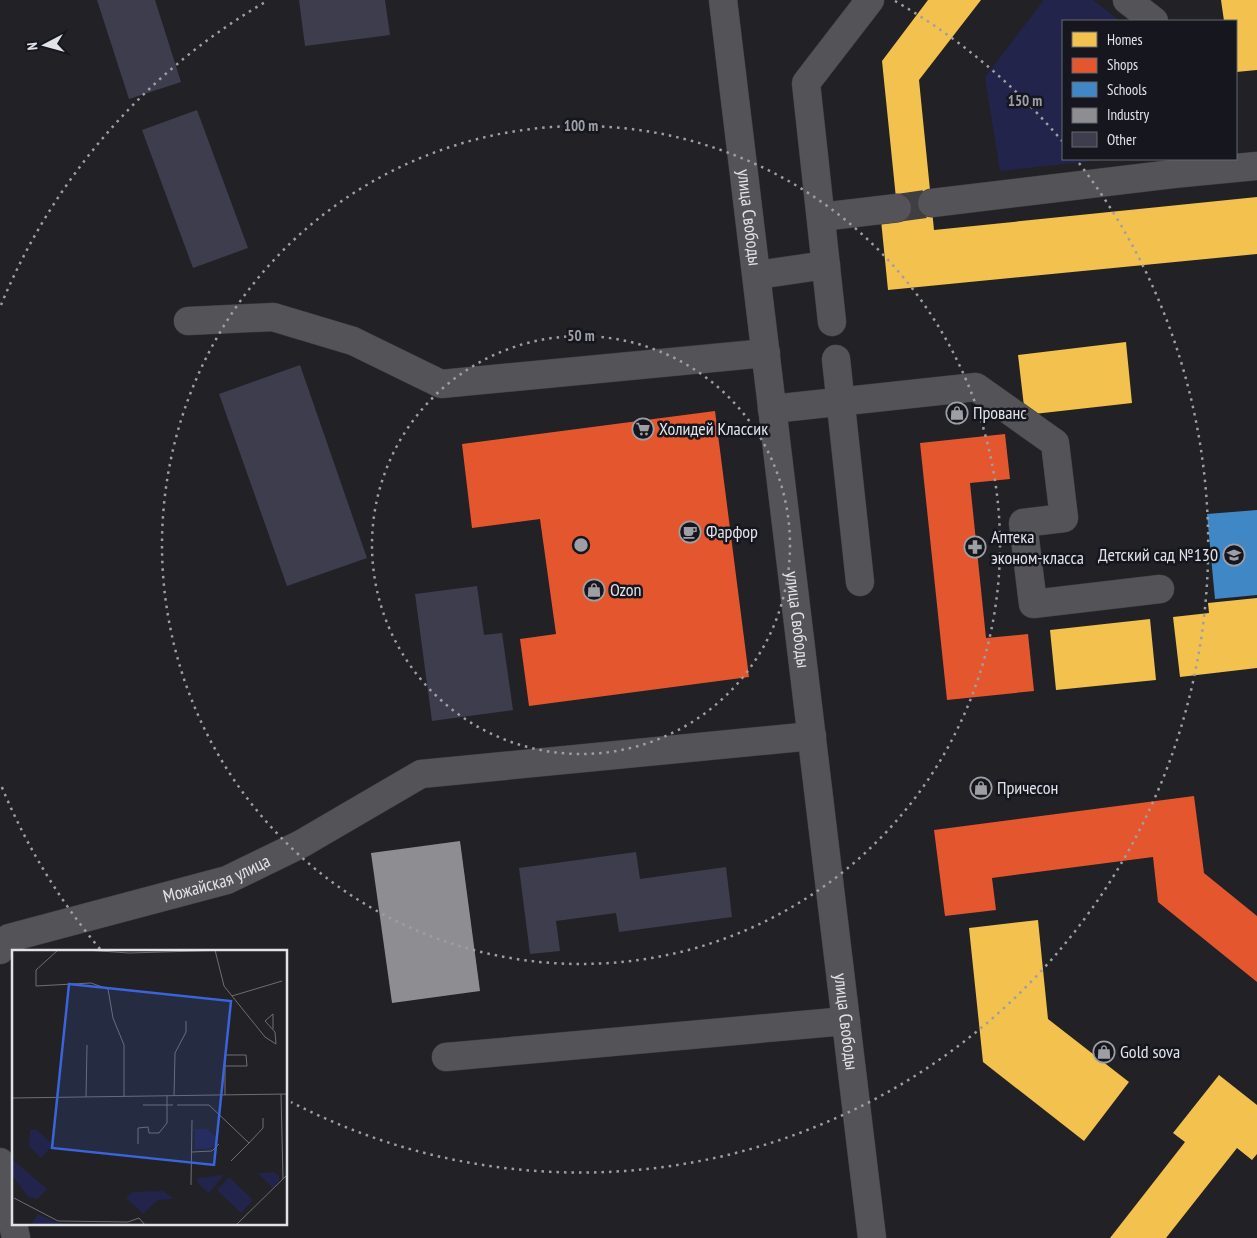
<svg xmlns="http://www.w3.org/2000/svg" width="1257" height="1238" font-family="'PT Sans Narrow',sans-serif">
	<rect width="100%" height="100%" fill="#212126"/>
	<path fill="#23244c" d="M1044,0h49l27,21h-57v138h47l-110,12 -15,-94z"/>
	<path fill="#f2c14e" d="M928,0h53l-62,80 15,150 323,-33v57l-369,36 -7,-70 17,-2 -16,-157z
		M1221,0h36v70l-21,2v-51h-12z
		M1126,342l6,61 -107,12 -7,-60z
		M1257,598v70l-77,9 -7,-60 36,-4 -1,-10z
		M1150,619l6,61 -100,10 -6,-60z
		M1038,920l10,99 81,63 -45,59 -101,-79 -14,-134z
		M1219,1075l38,30v49l-5,6 -15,-12 -71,90h-56l75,-96 -12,-9z"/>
	<path fill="#e4572e" d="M715,411l34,266 -220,29 -9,-67 36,-5 -16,-115 -68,9 -10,-84z
		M1005,434l5,45 -40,4 16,155 42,-4 6,57 -87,9 -27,-257z
		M1194,796l10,77 53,43v66l-99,-80 -5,-45 -161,21 4,32 -51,6 -11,-86z"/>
	<path fill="#3f88c5" d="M1257,510v85l-42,4 -8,-85z"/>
	<path fill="#8d8d92" d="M460,841l20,150 -88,12 -21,-150z"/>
	<path fill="#3d3d4d" d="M97,0h58l26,82 -52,17z
		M299,0h86l5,35 -85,11z
		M197,110l51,138 -55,20 -51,-138z
		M300,365l67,193 -80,28 -68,-192z
		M477,586l7,49 18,-2 11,77 -81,11 -17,-127z
		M636,852l4,27 86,-12 6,50 -113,15 -3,-19 -60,8 4,30 -30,3 -11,-86z"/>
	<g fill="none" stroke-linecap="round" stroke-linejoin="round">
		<path stroke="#3e3e43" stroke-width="28" stroke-dasharray="28 14" stroke-linecap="butt" d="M897,208l35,-5"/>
		<g stroke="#3e3e43" stroke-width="29">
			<g id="minor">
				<path id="s1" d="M723,0l149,1238"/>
				<path d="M1127,0l27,21"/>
				<path d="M932,203l241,-29 84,-8"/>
				<path d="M821,217l76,-9"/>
				<path d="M757,275l69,-10"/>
				<path d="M188,321l85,-4 80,24 88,43 325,-31"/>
				<path d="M832,322l-26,-239 64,-83"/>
				<path d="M836,359l24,223"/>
				<path d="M772,409l204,-22 79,56 9,75 -41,5 10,81 127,-15"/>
				<path id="s2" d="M0,950l9,-12 218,-58 74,-36 120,-70 391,-38"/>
				<path d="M446,1057l400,-36"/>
				<path d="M0,1162l16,76"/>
			</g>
		</g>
		<use href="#minor" stroke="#545458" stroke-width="28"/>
	</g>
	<g fill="none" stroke="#9e9fa5" stroke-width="2.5" stroke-dasharray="2.5 5">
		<circle cx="581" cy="545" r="209"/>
		<circle cx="581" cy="545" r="419"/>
		<path d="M100 949A628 628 0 0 1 1 785M1 305A628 628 0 0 1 267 1M895 1A628 628 0 0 1 1062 141M1079 163A628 628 0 0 1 291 1102"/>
	</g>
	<defs>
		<g id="shop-ring" transform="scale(1.125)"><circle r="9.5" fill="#15161e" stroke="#9e9fa5" stroke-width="1.5"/><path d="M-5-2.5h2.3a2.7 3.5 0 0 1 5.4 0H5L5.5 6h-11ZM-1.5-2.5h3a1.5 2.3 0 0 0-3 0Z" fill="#9e9fa5"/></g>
		<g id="supermarket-ring" transform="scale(1.125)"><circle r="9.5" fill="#15161e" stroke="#9e9fa5" stroke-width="1.5"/><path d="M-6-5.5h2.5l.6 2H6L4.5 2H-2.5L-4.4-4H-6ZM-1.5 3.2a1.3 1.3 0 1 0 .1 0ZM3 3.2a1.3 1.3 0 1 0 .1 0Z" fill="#9e9fa5"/></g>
		<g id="cafe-ring" transform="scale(1.125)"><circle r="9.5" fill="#15161e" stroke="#9e9fa5" stroke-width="1.5"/><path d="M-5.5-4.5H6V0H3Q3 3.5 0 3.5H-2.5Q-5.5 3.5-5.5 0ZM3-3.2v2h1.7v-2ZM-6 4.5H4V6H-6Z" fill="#9e9fa5"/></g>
		<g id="pharmacy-ring" transform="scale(1.125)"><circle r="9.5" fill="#15161e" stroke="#9e9fa5" stroke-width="1.5"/><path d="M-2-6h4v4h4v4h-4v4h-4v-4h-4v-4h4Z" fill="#9e9fa5"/></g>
		<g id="school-ring" transform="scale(1.125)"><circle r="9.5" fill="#15161e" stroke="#9e9fa5" stroke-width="1.5"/><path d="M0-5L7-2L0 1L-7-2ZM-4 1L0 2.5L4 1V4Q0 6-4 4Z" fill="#9e9fa5"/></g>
	</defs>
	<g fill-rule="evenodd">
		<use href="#shop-ring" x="957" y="413"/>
		<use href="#supermarket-ring" x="643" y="429"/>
		<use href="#cafe-ring" x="690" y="532"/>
		<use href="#pharmacy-ring" x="975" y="547"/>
		<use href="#school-ring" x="1234" y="555"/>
		<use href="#shop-ring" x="594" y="590"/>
		<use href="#shop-ring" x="981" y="788"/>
		<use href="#shop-ring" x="1104" y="1052"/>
	</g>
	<g text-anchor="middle" stroke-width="5" stroke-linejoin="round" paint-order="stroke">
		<g font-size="18" fill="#e2e3e9" stroke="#15161e">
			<text dy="6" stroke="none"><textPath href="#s1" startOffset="219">улица Свободы</textPath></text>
			<text dy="6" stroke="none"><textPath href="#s1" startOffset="624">улица Свободы</textPath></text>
			<text dy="6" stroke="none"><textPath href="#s2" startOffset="231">Можайская улица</textPath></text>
			<text dy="6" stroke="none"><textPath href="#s1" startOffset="1029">улица Свободы</textPath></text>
		</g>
		<g font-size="18" fill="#e2e3e9" stroke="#15161e" text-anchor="start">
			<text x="973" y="419">Прованс</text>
			<text x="659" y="435">Холидей Классик</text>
			<text x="706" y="538">Фарфор</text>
			<text x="991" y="543">Аптека<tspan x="991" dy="21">эконом-класса</tspan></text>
			<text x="1218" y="561" text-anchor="end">Детский сад №130</text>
			<text x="610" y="596">Ozon</text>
			<text x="997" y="794">Причесон</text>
			<text x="1120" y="1058">Gold sova</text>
		</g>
	</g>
	<g transform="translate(12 950)">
		<rect width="275" height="275" fill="#212126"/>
		<path d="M24,179l17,16 -12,13 -12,-12 1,-16zM183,179h12l10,9v4l-6,6 -16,1zM0,209l35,30 -10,10 -9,-2 -16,-22zM262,222l5,4v5l-6,7 -15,-15zM212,225l-15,18 -11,-9 -1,-6zM217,227l24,23 -12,13 -24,-23zM151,241l11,8 -16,1 -15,14 -17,-16 7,-6zM26,264l18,8 12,3h-37z" fill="#23244c"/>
		<path fill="none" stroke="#6e6f74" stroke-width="1" d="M46,0l-22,20v16l55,-3 17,6 5,29 11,27v52M73,0l44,3 101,-3M203,0l9,36 41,51 11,7M220,46l50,-15M261,79v-15l-8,7 10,11 1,12M269,144l2,85M213,145v-40h21l1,11h-22M162,146l1,-43 11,-21v-11M74,147l1,-52M0,148l275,-4M131,155h30M165,155h32l40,38 14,-15v-10M126,194v-16l10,-1 1,6h10l8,-10v-27M180,202l20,-1 7,-7M219,211l18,-18M179,235l1,-65M2,248l44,23 70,1 11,-4 6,7M224,275l51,-50"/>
		<path fill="#3b64db" fill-opacity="0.15" stroke="#3b64db" stroke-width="2.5" d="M57,34l162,17 -17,164 -162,-17z"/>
		<rect width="275" height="275" fill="none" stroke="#e2e3e9" stroke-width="2.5"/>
	</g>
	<circle cx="581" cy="545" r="8" fill="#9e9fa5" stroke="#15161e" stroke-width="2.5"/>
	<g font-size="15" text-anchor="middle" font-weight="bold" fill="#9e9fa5" stroke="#15161e" stroke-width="5" stroke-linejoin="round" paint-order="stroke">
		<text x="1025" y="106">150 m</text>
		<text x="581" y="131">100 m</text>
		<text x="581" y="341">50 m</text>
	</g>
	<rect x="1062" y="20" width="175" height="140" fill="#15161e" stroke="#67686f"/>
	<rect x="1072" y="32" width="25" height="15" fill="#f2c14e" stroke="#67686f"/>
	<text x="1107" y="45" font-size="15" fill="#e2e3e9">Homes</text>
	<rect x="1072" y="58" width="25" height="15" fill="#e4572e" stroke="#67686f"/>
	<text x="1107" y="70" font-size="15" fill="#e2e3e9">Shops</text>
	<rect x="1072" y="82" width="25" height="15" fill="#3f88c5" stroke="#67686f"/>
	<text x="1107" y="95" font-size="15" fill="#e2e3e9">Schools</text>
	<rect x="1072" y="108" width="25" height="15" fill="#8d8d92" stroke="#67686f"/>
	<text x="1107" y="120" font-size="15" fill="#e2e3e9">Industry</text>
	<rect x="1072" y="132" width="25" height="15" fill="#3d3d4d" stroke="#67686f"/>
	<text x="1107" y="145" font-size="15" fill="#e2e3e9">Other</text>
	<g transform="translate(45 45) rotate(264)" stroke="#15161e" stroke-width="4" paint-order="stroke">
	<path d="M0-4L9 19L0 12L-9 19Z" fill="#e2e3e9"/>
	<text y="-8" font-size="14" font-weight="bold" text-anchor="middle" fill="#e2e3e9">N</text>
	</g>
</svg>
